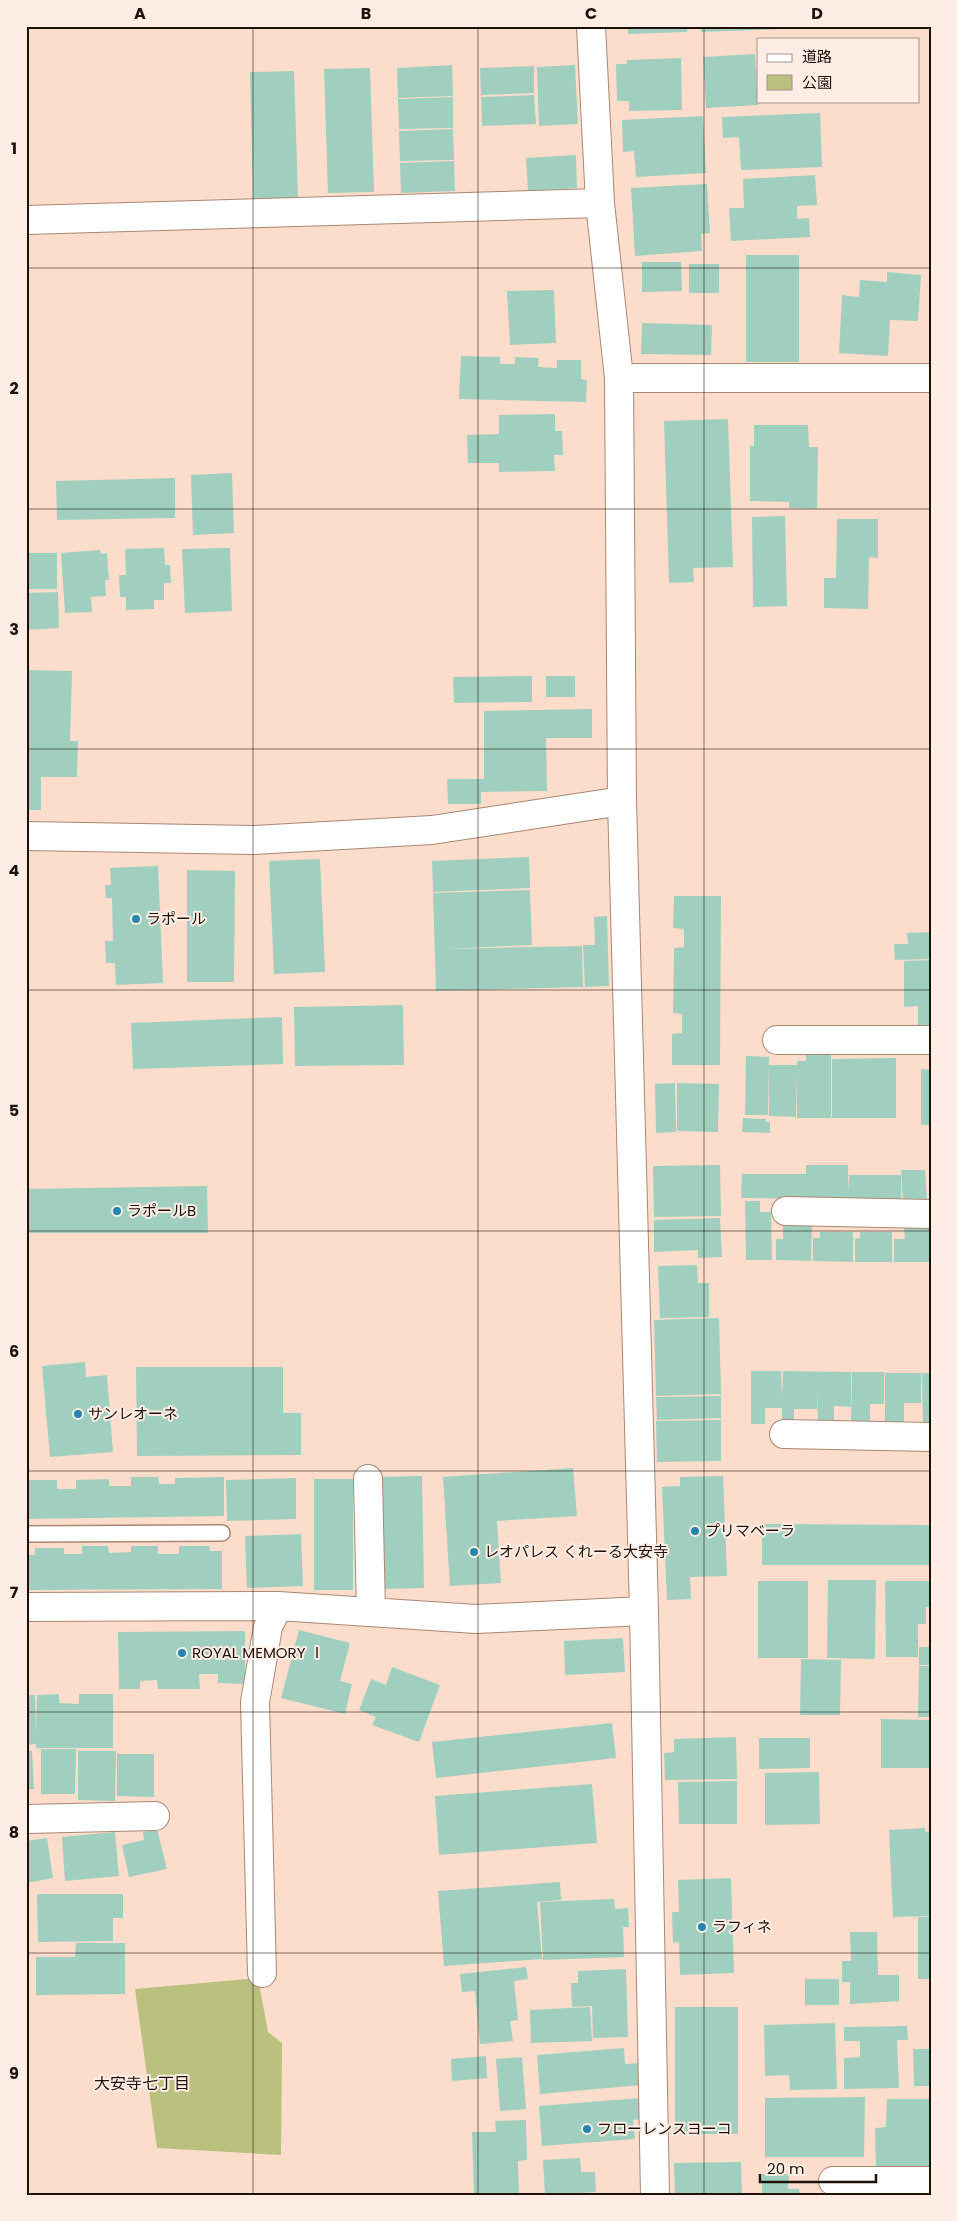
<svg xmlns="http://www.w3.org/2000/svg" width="957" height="2221" font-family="Poppins,'Noto Sans JP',sans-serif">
	<rect width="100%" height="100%" fill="#fcddcb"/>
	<path fill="#bac07e" d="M258,1978l10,54 14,11 -1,112 -124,-7 -22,-159z"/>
	<path fill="#a1cfbf" d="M628,26h59v6l-59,2z
		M701,26h83v3l-83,3z
		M755,54l3,51 -52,3 -3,-51z
		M681,58l1,52 -53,1v-10h-12l-1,-37h11v-4z
		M452,65l1,31 -55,2 -1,-30z
		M575,65l3,59 -39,2 -2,-59z
		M534,66v27l-53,2 -1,-27z
		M370,68l4,124 -46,1 -4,-124z
		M294,71l4,127 -45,1 -3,-127z
		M534,95l2,29 -54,2 -1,-29z
		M453,97v31l-54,1 -1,-30z
		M820,113l2,54 -81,3 -2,-33 -16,1 -1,-21z
		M703,116l3,57 -70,4 -2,-26 -11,1 -1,-32z
		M453,129l1,31 -54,1 -1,-30z
		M576,155l1,33 -49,3 -2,-33z
		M454,161l1,30 -54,2 -1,-30z
		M815,175l2,30 -20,1v13l12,-1 1,19 -79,4 -2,-33h15l-1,-29z
		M707,184l3,49 -9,1 1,17 -67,5 -4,-68z
		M746,255h53v107h-53z
		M642,262h39l1,29 -40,1z
		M689,264h30v29h-30z
		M887,272l34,3 -3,46 -28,-1 -2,36 -49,-3 3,-58 17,2 1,-17 27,2z
		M554,290l2,53 -46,2 -3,-54z
		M642,323l70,2 -1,30 -70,-1z
		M461,356l39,1v7h15v-7l24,1 -1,9 19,1v-8h24v19l6,1 -1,22 -127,-3z
		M555,414v17h7l1,24h-9l1,16 -56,1v-9h-31l-1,-28 32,-1v-19z
		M728,419l5,148 -40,1 1,14 -25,1 -5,-162z
		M754,425h54l1,22h9l-1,62 -28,-1v-6l-39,-1v-55h4z
		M232,473l2,60 -41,2 -2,-60z
		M175,478v40l-118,2 -1,-39z
		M785,516l2,90 -34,1 -1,-90z
		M837,519h41v39l-9,-1 -1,52 -44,-1v-30h12z
		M164,548l1,17h5l1,18h-7v17h-10v9l-28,1v-13h-6l-1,-22h7l-1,-26z
		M230,548l2,63 -47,2 -3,-64z
		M100,550l1,4 6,-1 2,27h-4l1,16 -15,1 1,15 -27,1 -4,-60z
		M26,553h31v36h-31z
		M58,592l1,36 -33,2v-37z
		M26,670l46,1 -2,70h8l-1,36h-36v33h-15z
		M532,676v26l-78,1 -1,-26z
		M546,676h29v21h-29z
		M592,709v29h-46l1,53 -66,1v12h-33l-1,-25h37v-68z
		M529,857l1,31 -97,4 -1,-31z
		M320,859l5,113 -51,2 -5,-113z
		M158,866l5,117 -47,2 -1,-22h-9l-1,-22h8l-1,-43h-6l-1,-13h6l-1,-17z
		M187,870l48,1 -1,111h-47z
		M530,890l2,55 -87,4 137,-3 1,41 -147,4 -3,-98z
		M674,896h47l-1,169h-48v-31l10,-1v-19l-9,-1 1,-65 10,-1v-18l-11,-1z
		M607,916l2,70 -24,1 -2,-42h12l-1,-28z
		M931,932v27l-36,1 -1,-16h14l-1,-11z
		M931,960v69h-13v-23l-14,1v-46z
		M403,1005l1,60 -109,1 -1,-59z
		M282,1017l1,47 -150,5 -2,-46z
		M806,1054h25v64h-34v-46l-1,45 -27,-1v-51h28v-4h9z
		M746,1056l23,1 -1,58h-23z
		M896,1058v60h-64v-59z
		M921,1069l10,1v55h-10z
		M675,1083l1,49 -20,1 -1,-49z
		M677,1083l42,1 -1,48 -41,-1z
		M743,1118l23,1v3h4v11l-28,-1z
		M720,1165l1,51 -67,1 -1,-51z
		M806,1165h42v27l1,-17h52v25l-160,-2 1,-24h64z
		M901,1170h24l2,30h-24z
		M207,1186l1,47h-182v-44z
		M745,1201h15v11h11l1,48h-26z
		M720,1218l2,39 -24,1v-8l-44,2v-32z
		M783,1224l29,1 -1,36 -35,-1v-21h7z
		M904,1227l27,1v34h-37v-23h11z
		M820,1232h33v30l-40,-1v-23h7z
		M860,1232h32v30h-37v-23l5,-1z
		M697,1265l1,18h11v34l-49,1 -2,-52z
		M719,1318l2,76 -65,2 -2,-76z
		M85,1362l1,15 21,-2 6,77 -63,5 -8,-91z
		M136,1367h147v46h18v42l-164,1z
		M751,1371h30l1,26 1,-26 68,1v35l-17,-1v15h-16l-1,-31v19h-23v11h-12v-12h-17v16h-14z
		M852,1372h32v32h-14v17h-19z
		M885,1373h36v30h-17v19l-19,1z
		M922,1373h9v51l-8,1z
		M721,1396v22l-64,2 -1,-23z
		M721,1420v41l-64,1 -1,-41z
		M573,1468l4,48 -80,5 4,62 -51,3 -7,-109z
		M422,1476l2,112 -40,1 -2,-112z
		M723,1476l4,100 -37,1 1,22 -24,1 -5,-113 18,-1v-9z
		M131,1477h27l1,7h16v-6l49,-1v39l-198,3v-31h3v-8h28v9h19v-9l33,-1v7h22z
		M296,1478v41l-69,2 -1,-41z
		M314,1479h39v111h-39z
		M762,1524l169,1v40h-169z
		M301,1534l2,52 -56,2 -2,-52z
		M82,1546h26l1,7 22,-1v-6h27v8h21v-8h30l1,5h12v38l-196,1v-35h9v-7h29v6h18z
		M828,1580h48l-1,79 -48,-1z
		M758,1581h50v77h-50z
		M885,1581h46v26h-5v17h-8v33h-32z
		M299,1630l51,13 -10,38 12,3 -7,30 -64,-16z
		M245,1631v53l-27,-1v-9h-19l1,15h-42l-1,-9 -17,1v8h-21l-1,-57z
		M623,1638l2,34 -60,3 -1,-34z
		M919,1647h12v18h-12z
		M801,1659l40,1 -1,55h-40z
		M919,1666h12v51h-13z
		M392,1667l48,18 -21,57 -47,-17 4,-8 -17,-7 12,-31 15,6z
		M59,1694v9l20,1v-10h34v54h-77v-4l-10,1v-50h9l1,37 1,-37z
		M881,1719l50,1v48h-50z
		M612,1723l4,35 -180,20 -4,-36z
		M736,1737l1,42 -72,1 -1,-27 10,-1v-13z
		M759,1738h51v30l-51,1z
		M41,1749h35l-1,45h-34z
		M26,1751h6l2,38 -8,1z
		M78,1751h38l-1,50 -37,-1z
		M117,1754h37v43l-37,-1z
		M819,1772l1,52 -55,1v-52z
		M737,1781v43h-58l-1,-42z
		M592,1784l5,59 -158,12 -4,-59z
		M925,1828v4l6,-1v85l-38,1 -4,-87z
		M157,1829l10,40 -38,8 -7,-32 22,-5 -1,-8z
		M115,1832l4,44 -54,5 -3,-44z
		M47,1838l6,40 -27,5v-42z
		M731,1878l3,95 -54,2 -1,-33 -6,1 -1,-31h7l-1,-32z
		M560,1882l1,18 -24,2 5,57 -98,7 -6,-75z
		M37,1894h86v24h-10v23l-75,1z
		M614,1899l1,10 13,-1 1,19h-6l1,30 -81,3 -3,-58z
		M918,1917h13v62h-13z
		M850,1932h27l1,43h21v26l-49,3v-22h-8v-21h9z
		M76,1943h49v51l-89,1v-38h39z
		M526,1967l2,12 -14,2 4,39 -8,1 3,20 -33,3 -5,-53 -13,1 -2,-18z
		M626,1969l2,68 -35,1 -1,-32 -20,1 -1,-24h7v-12z
		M805,1979h34v26h-34z
		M590,2007l2,34 -61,2 -1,-33z
		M675,2007h63v127h-63z
		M835,2023l2,66 -47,1 -1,-15 -24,1 -1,-51z
		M907,2026l1,14h-11l2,48 -55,1v-31l16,-1v-16h-16v-14z
		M624,2048l1,16 15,-1 2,22 -102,9 -3,-39z
		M913,2049h18v37h-17z
		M486,2056l1,22 -35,3 -1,-22z
		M522,2057l4,52 -26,2 -4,-52z
		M865,2097l-1,60h-99v-59z
		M641,2098l2,21 -10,1 2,19 -93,7 -3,-40z
		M887,2099h44v69h-55l-1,-40 11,-1z
		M526,2120l1,40 -9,1 1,34h-45l-2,-63h24l-1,-11z
		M580,2158l1,14h14l1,20 -51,3 -2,-35z
		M741,2162l1,33h-67l-1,-32z
		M762,2174h27l-1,15h11l1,6h-38z"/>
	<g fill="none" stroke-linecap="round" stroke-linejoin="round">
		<g stroke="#aa8772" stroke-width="18">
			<path id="lane" d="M26,1534l196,-1"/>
		</g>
		<g stroke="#aa8772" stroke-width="30">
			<path id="street" d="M591,26l9,177 19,175 3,423 22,810 11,584
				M26,220l574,-17
				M619,378h312
				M26,836l227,4 179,-10 190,-29
				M777,1040h154
				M786,1211l145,3
				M784,1434l147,3
				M368,1479l3,133
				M26,1607l252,-1 198,13 168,-8
				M26,1819l129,-3
				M262,1973l-7,-271 13,-75 10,-21
				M833,2181h98"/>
		</g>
		<use href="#lane" stroke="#fff" stroke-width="15"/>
		<use href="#street" stroke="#fff" stroke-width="28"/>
	</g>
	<path fill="none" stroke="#1d1109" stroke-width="1" stroke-opacity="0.55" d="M253,26v2169M478,26v2169M704,26v2169M26,268h905M26,509h905M26,749h905M26,990h905M26,1231h905M26,1471h905M26,1712h905M26,1953h905"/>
	<g fill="#2487b1" stroke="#fdede4" stroke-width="2">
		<circle cx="136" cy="919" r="5"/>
		<circle cx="117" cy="1211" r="5"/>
		<circle cx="78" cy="1414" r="5"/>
		<circle cx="695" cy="1531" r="5"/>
		<circle cx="474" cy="1552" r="5"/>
		<circle cx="182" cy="1653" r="5"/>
		<circle cx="702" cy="1927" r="5"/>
		<circle cx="587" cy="2129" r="5"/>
	</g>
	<g text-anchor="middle" stroke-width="4" stroke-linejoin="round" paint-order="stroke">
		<g font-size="15" fill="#1d1109" stroke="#fdede4" text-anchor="start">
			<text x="146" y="924">ラポール</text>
			<text x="127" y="1216">ラポールB</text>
			<text x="88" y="1419">サンレオーネ</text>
			<text x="705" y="1536">プリマベーラ</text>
			<text x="484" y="1557">レオパレス くれーる大安寺</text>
			<text x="192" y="1658">ROYAL MEMORY Ⅰ</text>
			<text x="712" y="1932">ラフィネ</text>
			<text x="597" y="2134">フローレンスヨーコ</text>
		</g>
		<g font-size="16" fill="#1d1109" stroke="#fdede4">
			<text x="142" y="2089">大安寺七丁目</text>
		</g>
	</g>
	<rect width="957" height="2221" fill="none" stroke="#fdede4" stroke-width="55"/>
	<rect x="757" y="38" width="162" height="65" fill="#fdede4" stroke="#a3958c"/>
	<rect x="767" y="54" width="25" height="8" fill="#ffffff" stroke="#a3958c"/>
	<text x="802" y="62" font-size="15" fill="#1d1109">道路</text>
	<rect x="767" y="75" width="25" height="15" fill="#bac07e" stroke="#a3958c"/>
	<text x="802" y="88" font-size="15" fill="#1d1109">公園</text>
	<path d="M760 2174v8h116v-8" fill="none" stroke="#1d1109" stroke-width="2.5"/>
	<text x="767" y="2174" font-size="15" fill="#1d1109" stroke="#fdede4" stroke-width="4" paint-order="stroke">20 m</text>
	<rect x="28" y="28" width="902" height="2166" fill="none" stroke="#1d1109" stroke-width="2"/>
	<g font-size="16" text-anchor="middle" font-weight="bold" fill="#1d1109">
		<text x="140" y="19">A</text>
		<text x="366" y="19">B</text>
		<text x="591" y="19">C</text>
		<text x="817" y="19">D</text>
		<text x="14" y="154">1</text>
		<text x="14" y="394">2</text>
		<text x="14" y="635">3</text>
		<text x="14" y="876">4</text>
		<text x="14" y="1116">5</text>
		<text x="14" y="1357">6</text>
		<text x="14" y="1598">7</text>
		<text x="14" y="1838">8</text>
		<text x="14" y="2079">9</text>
	</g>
</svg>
